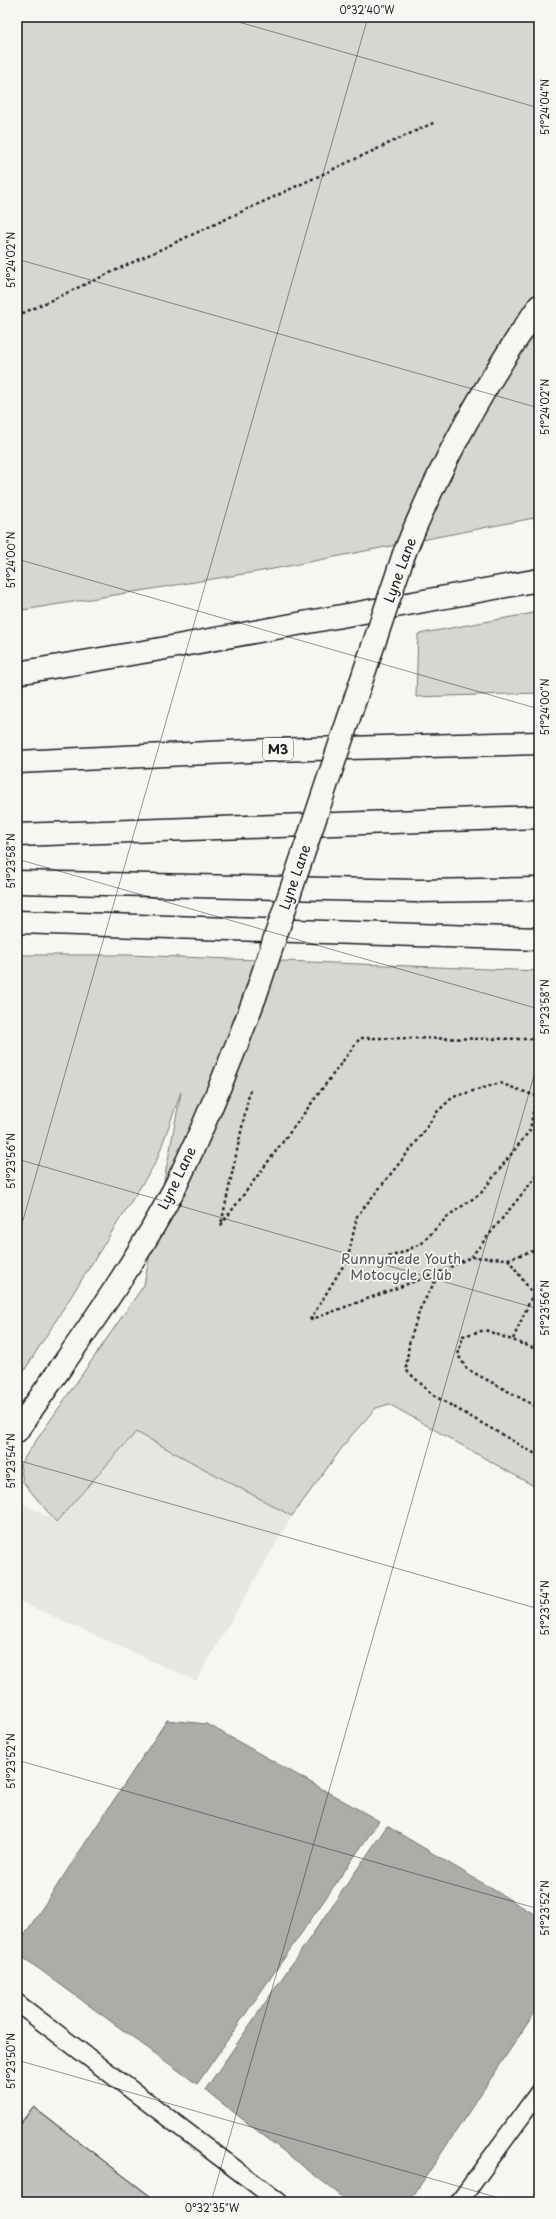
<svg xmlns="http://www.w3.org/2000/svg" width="556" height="2219" font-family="'Playpen Sans',sans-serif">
	<rect width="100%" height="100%" fill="#f6f6f2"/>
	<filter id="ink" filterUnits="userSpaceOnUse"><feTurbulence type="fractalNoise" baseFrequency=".025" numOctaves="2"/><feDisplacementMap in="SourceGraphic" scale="8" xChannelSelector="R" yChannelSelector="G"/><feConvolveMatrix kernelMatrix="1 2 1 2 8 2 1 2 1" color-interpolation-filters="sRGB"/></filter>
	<g filter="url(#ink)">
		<path fill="#e6e6e2" d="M136,1432l156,84 -96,165 -179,-81v-100l40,22z"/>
		<path fill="#d6d6d2" stroke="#797977" d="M17,17h522v500l-271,53 -251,41z
			M539,612v81l-123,4 2,-63z
			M17,955h111l411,16v518l-150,-85 -13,4 -26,29 -58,79 -156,-84 -80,90 -33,-40 -3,-18 124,-179 37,-193 -25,70 -139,220z"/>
		<path fill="#acaca9" stroke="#727271" d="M167,1720l40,4 172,97 -182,263 -180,-131v-7z
			M387,1826l152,91v89l-130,196h-60l-144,-112z"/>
		<path fill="#c0c0bd" stroke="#1c1c1c" d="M33,2107l125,95h-141v-74z"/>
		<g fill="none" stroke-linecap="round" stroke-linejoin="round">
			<g stroke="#1c1c1c" stroke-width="20">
				<path id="lane" d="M17,2003l262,199
					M459,2202l80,-110"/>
			</g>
			<g stroke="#1c1c1c" stroke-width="25">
				<path id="secondary" d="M404,554c37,-92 79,-167 135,-248
					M17,1431c54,-80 114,-158 158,-244 30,-62 56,-126 80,-190"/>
			</g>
			<g stroke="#1c1c1c" stroke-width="25">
				<path id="highway" d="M17,673l138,-23 384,-70
					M17,762l254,-12 268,-7
					M17,835l522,-18
					M17,882l399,9 123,-2
					M17,922l522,17"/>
			</g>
			<path stroke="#1c1c1c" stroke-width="2.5" stroke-dasharray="3 3" stroke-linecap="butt" d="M17,316l418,-194
				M250,1090l-29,135 139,-187 179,1
				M539,1249l-31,10 -37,-2 -31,15 -20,37 -11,35 -3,26 27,25 106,61
				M471,1257l68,-84
				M508,1259l25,35
				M310,1320l38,-62 9,-42 61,-76 19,-28 16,-15 47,-14 36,13 -6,34 -49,63 -33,23 -26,27 -23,11 -33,8 -18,-4
				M310,1320l130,-48
				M513,1339l20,-45 6,-2
				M539,1350l-54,-20 -22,6 -5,19 9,14 72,39"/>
			<use href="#lane" stroke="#f6f6f2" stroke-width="17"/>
			<use href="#secondary" stroke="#f6f6f2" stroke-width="22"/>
			<use href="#highway" stroke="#f6f6f2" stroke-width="22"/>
			<g stroke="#1c1c1c" stroke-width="25" stroke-linecap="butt">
				<path id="secondary-bridge" d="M255,997l149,-443"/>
			</g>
			<use href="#secondary-bridge" stroke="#f6f6f2" stroke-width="22"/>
		</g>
	</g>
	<path fill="none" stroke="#1c1c1c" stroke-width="1" stroke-opacity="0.45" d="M221,17l318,91M17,259l522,149M17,559l522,150M17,859l522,150M17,1159l522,150M17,1241l351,-1224M17,1460l522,149M17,1760l522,149M17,2060l496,142M211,2202l328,-1144"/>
	<g text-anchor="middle" stroke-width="3.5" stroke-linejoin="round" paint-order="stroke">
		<rect fill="#f6f6f2" stroke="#5d5d5c" stroke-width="1" x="263" y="738" width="30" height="22" rx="3"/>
		<g font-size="13" font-weight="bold" fill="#1c1c1c">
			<text x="278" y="754">M3</text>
		</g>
		<g font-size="14" fill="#1c1c1c" stroke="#f6f6f2">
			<text transform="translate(400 570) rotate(-70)" y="5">Lyne Lane</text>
			<text transform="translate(295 877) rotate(-71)" y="5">Lyne Lane</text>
			<text transform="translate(177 1178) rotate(-64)" y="5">Lyne Lane</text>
		</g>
		<g font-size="14" fill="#545453" stroke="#f6f6f2">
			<text x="401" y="1264">Runnymede Youth<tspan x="401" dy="16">Motocycle Club</tspan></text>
		</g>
	</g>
	<rect width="556" height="2219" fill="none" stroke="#f6f6f2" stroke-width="44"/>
	<rect x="22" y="22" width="512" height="2175" fill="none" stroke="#1c1c1c" stroke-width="1.5"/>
	<g font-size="10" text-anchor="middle" fill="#1c1c1c">
		<text x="367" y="14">0°32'40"W</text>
		<text transform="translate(545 107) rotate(-90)" y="4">51°24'04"N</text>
		<text transform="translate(11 260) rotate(-90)" y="4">51°24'02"N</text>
		<text transform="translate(545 407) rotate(-90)" y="4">51°24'02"N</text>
		<text transform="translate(11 560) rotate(-90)" y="4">51°24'00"N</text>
		<text transform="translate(545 707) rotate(-90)" y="4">51°24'00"N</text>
		<text transform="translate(11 861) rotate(-90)" y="4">51°23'58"N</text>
		<text transform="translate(545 1007) rotate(-90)" y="4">51°23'58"N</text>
		<text transform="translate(11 1161) rotate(-90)" y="4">51°23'56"N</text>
		<text transform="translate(545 1308) rotate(-90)" y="4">51°23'56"N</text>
		<text transform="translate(11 1461) rotate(-90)" y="4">51°23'54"N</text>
		<text transform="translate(545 1608) rotate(-90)" y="4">51°23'54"N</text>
		<text transform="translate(11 1761) rotate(-90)" y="4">51°23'52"N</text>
		<text transform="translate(545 1908) rotate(-90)" y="4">51°23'52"N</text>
		<text transform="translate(11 2061) rotate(-90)" y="4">51°23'50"N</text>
		<text x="212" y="2212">0°32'35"W</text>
	</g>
</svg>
